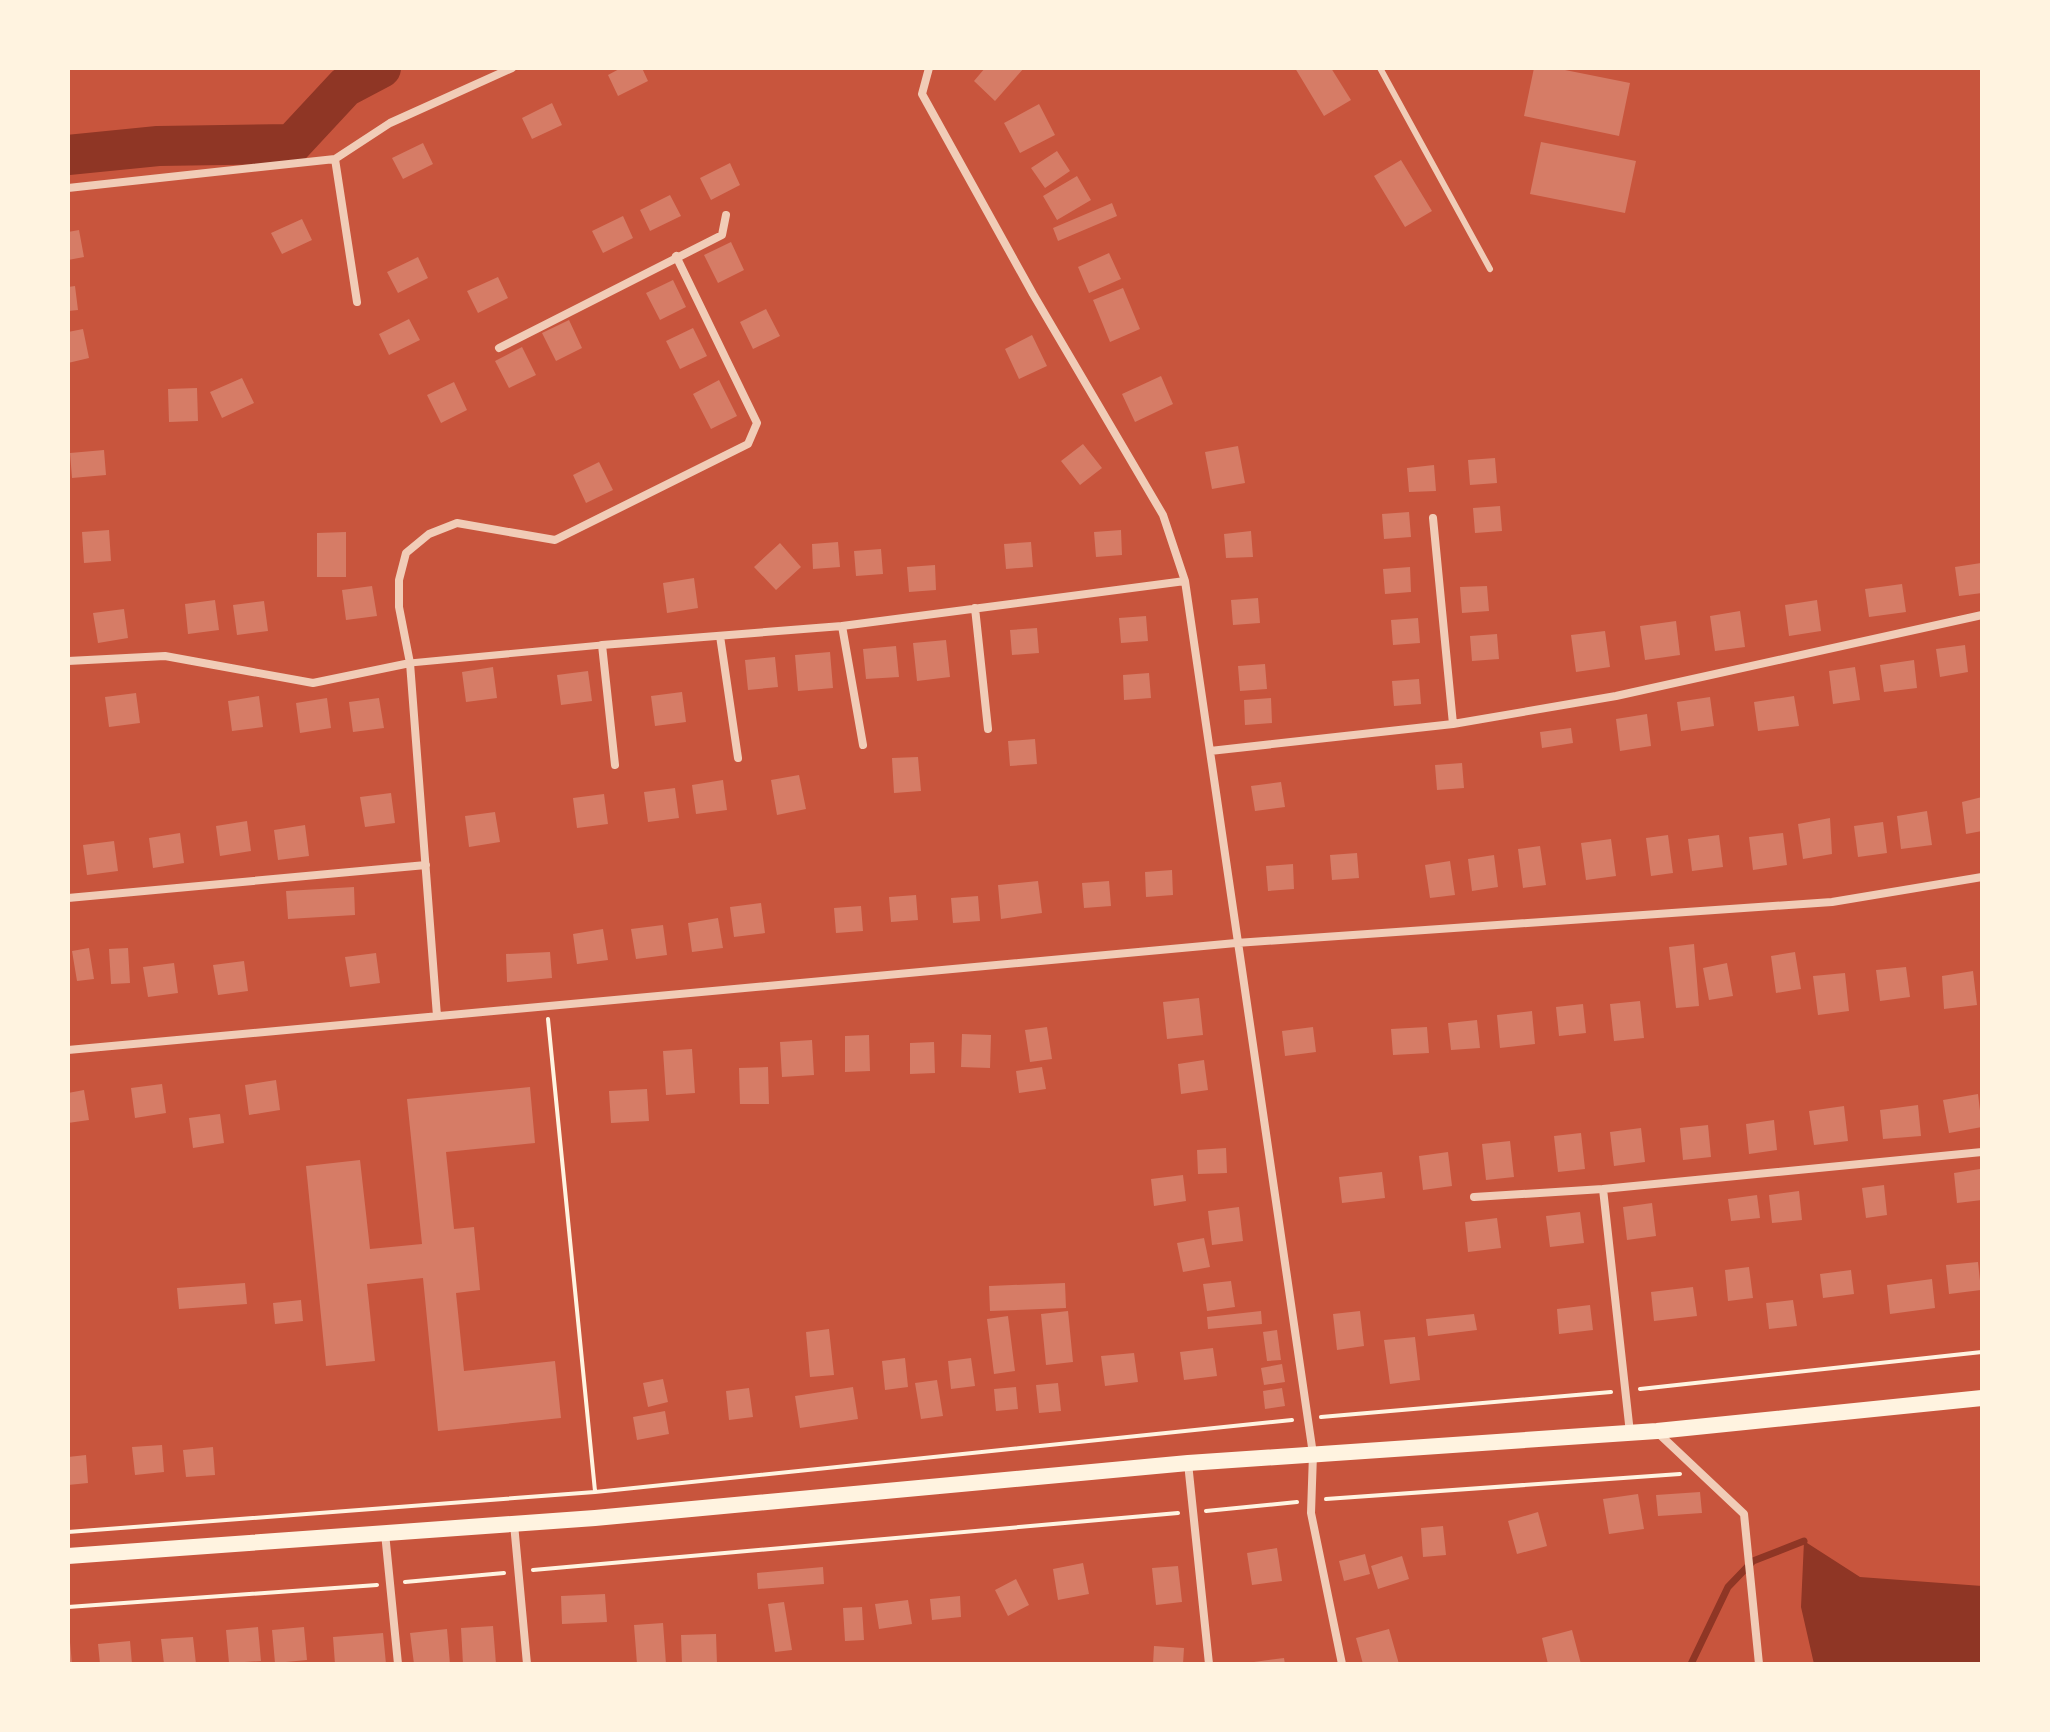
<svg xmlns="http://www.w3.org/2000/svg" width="2050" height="1732" font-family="Overpass,sans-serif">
	<rect width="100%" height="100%" fill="#c8553d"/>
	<path fill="#8f3625" d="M1804,1541l56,36 122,9v78h-168l-13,-57z"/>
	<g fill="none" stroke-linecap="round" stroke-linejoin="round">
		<path stroke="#8f3625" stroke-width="7" d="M1691,1664l37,-77 25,-26 51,-20"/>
		<path stroke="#8f3625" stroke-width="40" d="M68,155l90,-9 134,-2 53,-57 36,-19"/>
	</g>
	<path fill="#d67c66" d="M621,68h21l6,13 -30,15 -10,-21z
		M985,68h39l-29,33 -21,-20z
		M1295,68h36l20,32 -27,16z
		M1534,68h21l75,15 -11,53 -95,-20z
		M552,103l10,22 -30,14 -10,-21z
		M1039,104l16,31 -35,18 -16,-30z
		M1541,142l95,19 -11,52 -95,-19z
		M423,143l10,21 -30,15 -11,-21z
		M1057,151l13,20 -25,17 -14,-20z
		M1401,160l31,51 -27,16 -31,-51z
		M730,163l10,22 -29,15 -11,-22z
		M1077,176l14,24 -34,20 -14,-24z
		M670,195l11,21 -31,15 -10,-21z
		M1112,203l5,13 -59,25 -5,-13z
		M623,216l10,22 -30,15 -11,-22z
		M302,219l10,21 -30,14 -11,-21z
		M79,230l5,27 -16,3v-28z
		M731,242l13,28 -26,13 -14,-28z
		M1109,253l12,26 -32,14 -11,-26z
		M418,257l10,21 -30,15 -11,-21z
		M498,277l10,21 -30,15 -11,-22z
		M673,280l13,27 -26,13 -14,-27z
		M75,286l3,24 -10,1v-24z
		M1123,288l17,41 -30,13 -17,-42z
		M766,309l14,27 -27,13 -13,-27z
		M409,319l11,21 -31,15 -10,-21z
		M569,320l13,28 -26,13 -14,-28z
		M693,328l14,28 -27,13 -14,-28z
		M83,329l6,29 -21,5v-31z
		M1032,335l15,31 -28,13 -14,-30z
		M522,347l14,28 -27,13 -14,-27z
		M1161,376l12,28 -38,18 -13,-28z
		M242,378l12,25 -32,15 -12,-26z
		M719,380l18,36 -26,13 -18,-35z
		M454,382l13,28 -26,13 -14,-28z
		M197,388l1,33 -29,1 -1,-33z
		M1083,444l19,24 -22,17 -19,-24z
		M1238,446l7,37 -33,6 -7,-37z
		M104,450l2,25 -34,3 -2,-25z
		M1495,458l2,25 -27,2 -2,-25z
		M599,462l14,28 -27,13 -13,-28z
		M1434,465l2,26 -27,1 -2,-24z
		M1500,506l2,25 -27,2 -2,-25z
		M1409,512l2,25 -27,2 -2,-25z
		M109,530l2,31 -27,2 -2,-31z
		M1121,530l1,25 -26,2 -2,-25z
		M1251,531l2,26 -27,1 -2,-24z
		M346,532v45h-29v-44z
		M838,542l2,25 -27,2 -1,-25z
		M1031,542l2,25 -27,2 -2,-25z
		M780,543l21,24 -25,23 -22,-23z
		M881,549l2,25 -27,2 -2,-25z
		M1981,563l1,30 -23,3 -4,-29z
		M935,565l1,25 -27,2 -2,-25z
		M1410,567l1,25 -26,2 -2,-25z
		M694,578l4,30 -31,5 -4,-30z
		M1902,584l4,28 -37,5 -4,-28z
		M372,586l5,30 -31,4 -4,-30z
		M1487,586l2,25 -27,2 -2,-26z
		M1258,598l2,25 -27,2 -2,-25z
		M215,600l4,30 -31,4 -3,-30z
		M1817,600l4,31 -32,5 -4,-31z
		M264,601l4,30 -31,4 -4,-30z
		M124,609l4,29 -30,5 -5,-30z
		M1740,611l5,36 -30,4 -5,-35z
		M1146,616l2,25 -27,2 -2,-25z
		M1418,618l2,25 -27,2 -2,-25z
		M1676,621l4,34 -35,5 -5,-34z
		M1037,628l2,25 -27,2 -2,-25z
		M1605,631l5,36 -34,5 -5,-37z
		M1497,634l2,25 -27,2 -2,-25z
		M946,640l4,37 -33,4 -4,-38z
		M1965,645l3,27 -28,5 -4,-28z
		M896,646l3,31 -33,2 -3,-30z
		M830,652l3,36 -35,3 -3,-36z
		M775,657l3,30 -30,3 -3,-30z
		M1914,660l3,28 -33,4 -4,-27z
		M1265,664l2,25 -27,2 -2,-25z
		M493,667l4,31 -31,4 -4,-30z
		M1855,667l5,33 -27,4 -4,-33z
		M588,671l4,30 -31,4 -4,-30z
		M1149,673l2,25 -27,2 -1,-25z
		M1419,679l2,25 -27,2 -2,-25z
		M682,692l4,30 -31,4 -4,-30z
		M136,693l4,30 -31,4 -4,-30z
		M259,696l4,31 -31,4 -4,-30z
		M1794,696l5,30 -41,5 -4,-29z
		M1710,697l4,29 -33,5 -4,-29z
		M327,698l4,30 -31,5 -4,-30z
		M379,698l5,30 -31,4 -4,-30z
		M1271,698l1,25 -27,2 -1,-25z
		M1647,714l4,32 -31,5 -4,-32z
		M1571,728l2,15 -31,5 -2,-16z
		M1035,739l2,25 -27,2 -2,-25z
		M918,757l3,34 -27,2 -2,-35z
		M1462,763l2,25 -27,2 -2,-25z
		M799,775l7,34 -29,6 -6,-35z
		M723,780l4,30 -31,4 -4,-29z
		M1281,782l4,25 -30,4 -4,-25z
		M675,788l4,30 -31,4 -4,-30z
		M391,793l4,30 -30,4 -5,-30z
		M604,794l4,30 -31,4 -4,-30z
		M1982,797v34l-16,3 -4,-32z
		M1927,811l5,34 -31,4 -4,-33z
		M495,812l5,30 -31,5 -4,-31z
		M1830,818l2,36 -29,5 -5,-35z
		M247,821l4,30 -31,5 -4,-30z
		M1883,822l4,31 -29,4 -4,-31z
		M305,825l4,31 -31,4 -4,-30z
		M180,833l4,30 -31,5 -4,-30z
		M1783,833l4,32 -34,5 -4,-33z
		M1668,835l5,38 -22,3 -5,-38z
		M1719,835l4,32 -31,4 -4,-32z
		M1611,839l5,37 -30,4 -5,-37z
		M114,841l4,30 -31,4 -4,-30z
		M1540,846l6,39 -23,3 -5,-39z
		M1357,853l2,25 -27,2 -2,-25z
		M1494,855l4,32 -26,4 -4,-32z
		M1450,861l5,34 -25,3 -5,-33z
		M1293,864l1,25 -26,2 -2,-25z
		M1172,870l1,25 -27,2 -1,-25z
		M1038,881l4,32 -41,6 -3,-34z
		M1109,881l2,25 -27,2 -2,-25z
		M354,887l1,28 -67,4 -2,-28z
		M916,895l2,25 -27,2 -2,-25z
		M978,896l2,25 -27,2 -2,-25z
		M761,903l4,30 -31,4 -4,-30z
		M861,906l2,25 -27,2 -2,-25z
		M718,918l5,30 -31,4 -4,-29z
		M663,925l4,30 -31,4 -5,-30z
		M603,929l5,31 -31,4 -4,-30z
		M1694,944l5,62 -23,2 -7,-61z
		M89,948l5,31 -17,2 -5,-30z
		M128,948l2,35 -19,1 -2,-35z
		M550,952l2,26 -45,4 -1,-28z
		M1795,952l6,37 -25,4 -5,-37z
		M376,953l4,30 -30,4 -5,-30z
		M244,961l4,30 -30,4 -5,-30z
		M174,963l4,30 -30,4 -5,-30z
		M1727,963l6,33 -24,4 -6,-32z
		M1906,967l4,30 -30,4 -4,-31z
		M1973,971l4,34 -33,4 -2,-33z
		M1845,973l4,38 -31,4 -5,-39z
		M1199,998l4,37 -36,4 -4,-37z
		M1640,1001l4,37 -30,3 -4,-37z
		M1583,1004l3,29 -27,3 -3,-29z
		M1532,1011l3,33 -35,4 -3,-33z
		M1477,1020l3,28 -29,2 -3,-27z
		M1047,1027l5,32 -22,3 -5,-32z
		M1313,1027l3,25 -31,4 -3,-25z
		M1427,1027l2,26 -36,2 -2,-26z
		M962,1034l29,1 -1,33 -29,-1z
		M869,1035l1,36 -25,1v-36z
		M812,1040l2,35 -32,2 -2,-35z
		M934,1042l1,31 -25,1v-31z
		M692,1049l3,44 -29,2 -3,-44z
		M1204,1060l4,30 -27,4 -3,-30z
		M768,1067l1,37h-29l-1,-36z
		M1042,1067l4,22 -27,4 -3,-22z
		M276,1080l4,30 -31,5 -4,-30z
		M162,1084l4,29 -31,5 -4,-30z
		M530,1087l5,56 -89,9 8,77 20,-2 6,63 -24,3 8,78 91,-10 6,57 -123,13 -15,-153 -56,6 8,77 -49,5 -20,-200 54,-6 10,89 52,-5 -15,-145z
		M647,1089l2,32 -38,2 -2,-32z
		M84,1090l5,30 -21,3v-30z
		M1978,1094l4,33 -33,6 -6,-33z
		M1918,1105l3,31 -38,3 -3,-29z
		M1844,1106l4,35 -34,4 -5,-34z
		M220,1114l4,29 -31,5 -4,-30z
		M1774,1120l3,30 -28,4 -3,-30z
		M1708,1125l3,32 -28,3 -3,-32z
		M1641,1128l4,34 -31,4 -4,-34z
		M1581,1133l4,36 -27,3 -4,-36z
		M1510,1141l4,36 -28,3 -4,-36z
		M1226,1148l1,25 -29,1 -1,-24z
		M1448,1152l4,34 -29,4 -4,-34z
		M1980,1169l2,31 -25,3 -3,-30z
		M1382,1172l3,26 -43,5 -3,-26z
		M1183,1175l3,26 -32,5 -3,-27z
		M1884,1185l3,30 -21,3 -4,-30z
		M1799,1191l3,29 -30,3 -3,-28z
		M1757,1195l3,23 -29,3 -3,-22z
		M1652,1203l4,33 -29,4 -4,-33z
		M1239,1207l4,34 -31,4 -4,-34z
		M1580,1212l4,31 -34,4 -4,-31z
		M1497,1218l4,30 -33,4 -3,-30z
		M1204,1238l6,29 -27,5 -6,-29z
		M1978,1262l3,28 -32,4 -3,-29z
		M1749,1267l4,31 -25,3 -3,-31z
		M1851,1270l3,24 -31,4 -3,-24z
		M1932,1279l3,29 -45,6 -3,-29z
		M1231,1281l4,26 -28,4 -4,-27z
		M245,1283l2,21 -68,5 -2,-21z
		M1065,1283l1,25 -76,3 -1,-25z
		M1693,1287l4,29 -43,5 -3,-29z
		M301,1300l2,21 -28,3 -2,-21z
		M1793,1300l4,26 -28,3 -3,-26z
		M1590,1305l3,25 -34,4 -2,-25z
		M1068,1311l5,51 -27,3 -5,-51z
		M1261,1311l1,13 -54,5 -1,-12z
		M1360,1311l4,35 -27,4 -4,-36z
		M1474,1314l3,16 -49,6 -2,-17z
		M1008,1316l7,55 -21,3 -7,-55z
		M829,1329l5,46 -24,2 -4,-45z
		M1277,1330l4,30 -14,1 -4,-29z
		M1415,1337l5,43 -30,4 -6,-44z
		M1213,1348l4,28 -33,4 -4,-28z
		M1134,1353l4,29 -33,4 -4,-30z
		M905,1358l3,29 -23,3 -3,-29z
		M971,1358l4,28 -24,3 -3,-28z
		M1282,1364l3,18 -21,3 -3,-17z
		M663,1379l5,23 -20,5 -5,-24z
		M937,1380l6,36 -22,3 -6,-36z
		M1058,1383l3,28 -22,2 -3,-28z
		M853,1387l5,32 -58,9 -5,-32z
		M1016,1387l2,22 -22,2 -2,-22z
		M749,1388l4,29 -24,3 -3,-29z
		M1282,1388l3,18 -20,3 -2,-18z
		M665,1411l4,23 -32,6 -4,-23z
		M162,1445l2,27 -29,3 -3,-28z
		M213,1447l2,28 -29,2 -3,-27z
		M86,1455l2,28 -20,2v-28z
		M1700,1492l2,21 -44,3 -2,-21z
		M1638,1494l6,35 -35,5 -6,-35z
		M1538,1512l9,34 -30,8 -9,-33z
		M1443,1526l3,29 -23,2 -2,-29z
		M1277,1548l5,33 -30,4 -5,-32z
		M1365,1554l5,20 -26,7 -5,-20z
		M1402,1556l7,23 -31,10 -7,-23z
		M1083,1563l6,31 -31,6 -5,-31z
		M1178,1566l4,36 -26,3 -4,-37z
		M823,1567l1,17 -66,5 -1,-16z
		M1016,1579l13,26 -21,11 -13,-26z
		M605,1594l2,28 -45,2 -1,-28z
		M960,1596l1,21 -29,3 -2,-21z
		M908,1600l4,24 -33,5 -4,-25z
		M784,1602l8,48 -17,2 -7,-48z
		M862,1607l2,33 -19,1 -2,-33z
		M663,1623l3,41h-29l-3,-39z
		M493,1626l3,38h-33l-2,-36z
		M258,1627l3,34 -32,2 -3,-33z
		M304,1627l3,33 -32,3 -3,-33z
		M447,1629l3,35h-36l-4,-31z
		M1389,1629l10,35h-36l-7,-26z
		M1572,1630l9,34h-33l-6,-26z
		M383,1633l3,31h-51l-2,-27z
		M716,1634l1,30h-35l-1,-29z
		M193,1637l3,27h-32l-3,-25z
		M130,1641l2,23h-32l-2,-20z
		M68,1642h2l2,22h-4z
		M1154,1646l30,2 -1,16h-30z
		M1284,1658l1,6h-30l-1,-2z"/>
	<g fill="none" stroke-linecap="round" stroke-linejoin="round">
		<path stroke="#fff3e0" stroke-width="4" d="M548,1019l47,472
			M1640,1389l342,-37
			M1321,1417l290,-25
			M1326,1499l354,-25
			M1206,1511l91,-9
			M68,1532l527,-40 697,-72
			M533,1570l645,-57
			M405,1582l99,-9
			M68,1607l309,-22"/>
		<path stroke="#f1ccb7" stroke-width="6" d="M1380,68l110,201"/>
		<path stroke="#f1ccb7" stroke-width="7" d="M410,663l192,-18"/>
		<path stroke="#f1ccb7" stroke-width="8" d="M929,68l-7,26 111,200 130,221 22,66 128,873 -2,59 31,151
			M335,159l22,143
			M68,188l267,-29 55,-36 122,-55
			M499,348l223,-113 4,-20
			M1433,518l20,206
			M975,608l13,121
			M842,626l21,119
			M720,636l18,122
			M68,661l97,-5 148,27 97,-20
			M1210,751l243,-27 163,-28 366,-81
			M615,765l-13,-120 240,-19 343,-45
			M68,898l358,-33
			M437,1016l-27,-353 -11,-56v-27l7,-27 23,-19 28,-11 98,17 193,-96 9,-21 -81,-167
			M68,1050l1168,-107 596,-41 150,-25
			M1603,1189l27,244
			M1474,1197l129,-8 379,-37
			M1657,1432l87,82 15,150
			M1188,1463l21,201
			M514,1524l13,140
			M385,1533l13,131"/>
		<path stroke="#fff3e0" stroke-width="16" d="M68,1556l527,-38 593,-55 469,-32 325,-33"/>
	</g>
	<rect width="2050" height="1732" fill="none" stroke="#fff3e0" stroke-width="140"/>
</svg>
